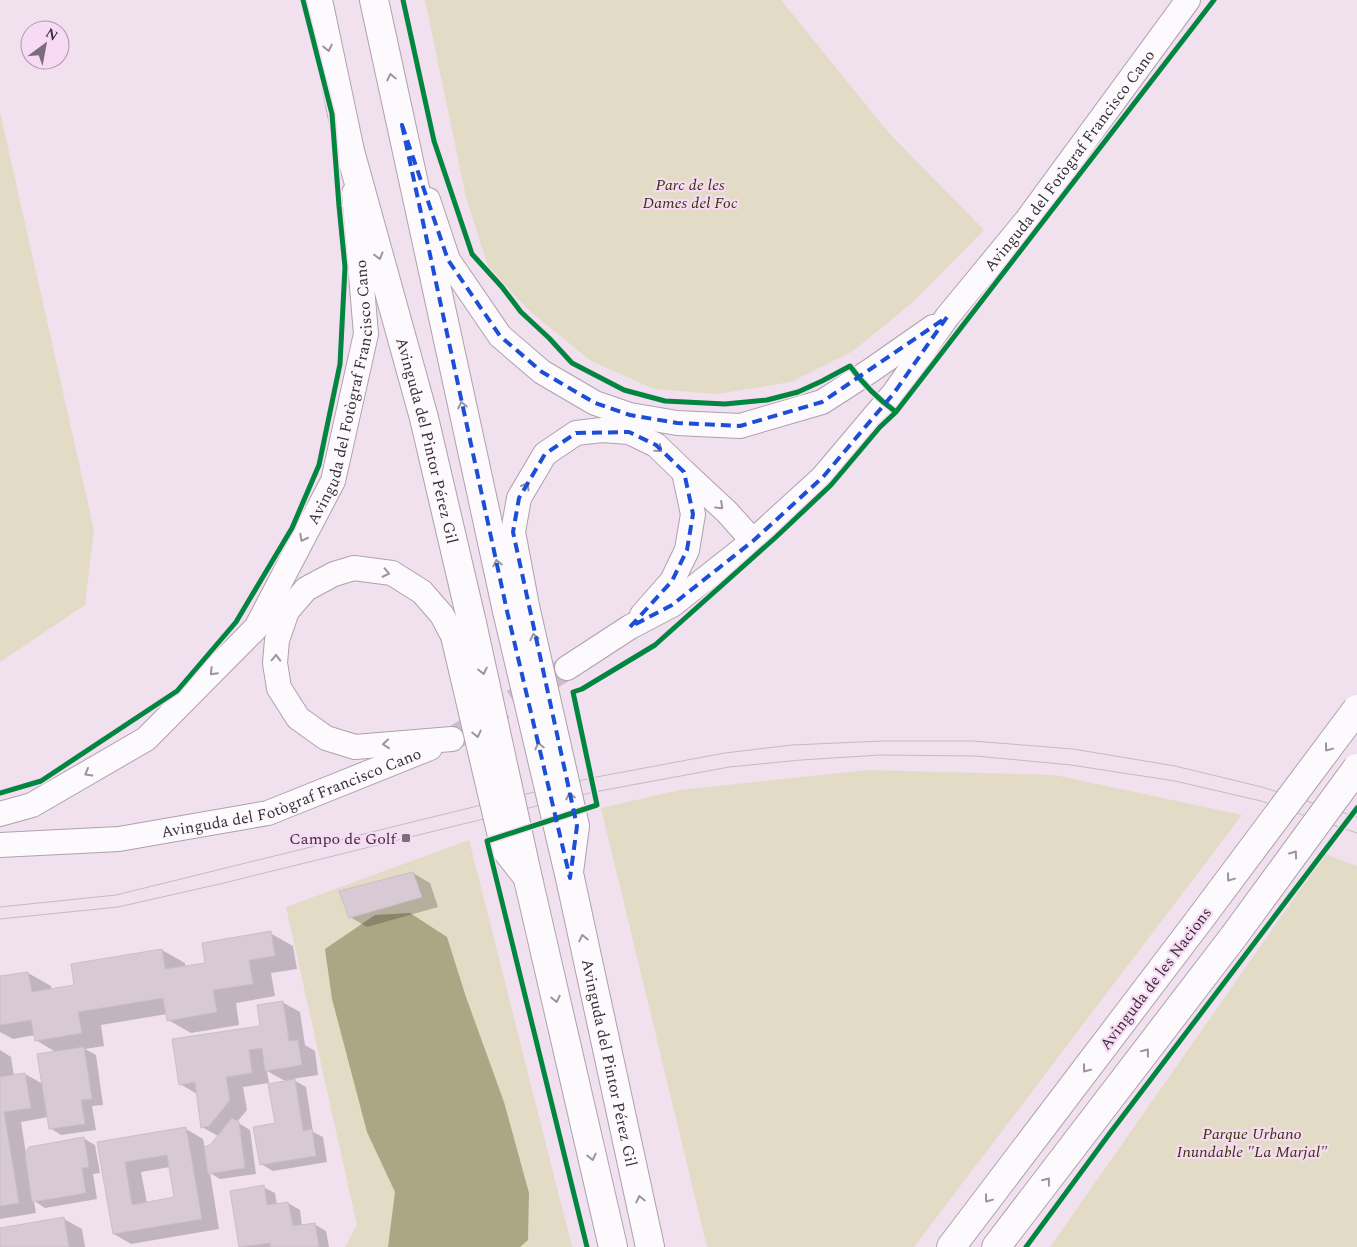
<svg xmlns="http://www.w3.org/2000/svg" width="1357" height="1247" font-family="Spectral,serif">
	<rect width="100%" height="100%" fill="#f1e1ef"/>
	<path fill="#e2dbc5" d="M425,0h356l107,132 96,98 -72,73 -59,48 -62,31 -74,12 -63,-5 -63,-28 -59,-48 -43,-43 -23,-73z
		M0,112l94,418 -9,75 -85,57z
		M868,770l187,5 187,40 -328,432h-207l-106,-439 79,-18z
		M469,840l103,407h-227l12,-22 -71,-318z
		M1325,854l32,12v381h-307z"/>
	<path fill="#aba784" d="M410,913l37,24 19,60 38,105 25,91 -1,47 -8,7h-132l7,-55 -28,-60 -35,-133 -7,-50 50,-34z"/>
	<path fill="#0003" fill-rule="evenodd" d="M413,873l17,10 8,24 -71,20 -17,-10z
		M270,933l23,13 4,23 -26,4 4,23 -39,7 3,22 -48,8 -23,-13 -1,-6 -66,11 3,21 -19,3 11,6 7,50 -11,1 4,24 -35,5 -11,-7 -2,-11 -27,5 5,32 57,-16 12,7 5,28 -7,1 4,25 -52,9 -11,-7 2,12 -36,6v-169l11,7 3,19 11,-2 18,10 14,-31 -21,-13 -1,-5 -22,4 -13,-7v-54l28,-5 23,13 1,4 24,-4 86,-36 23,13v4l22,-3z
		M282,1002l18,10 5,33 10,6 3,24 -26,4 14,8 7,45 10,5 4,25 -54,9 -12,-7 16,-40 10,-42 -20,-11 2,12 -26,4 4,23 -10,12 13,8 6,44 -36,5 -10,-6 9,56 -88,15 -17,-10 -16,-91 88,-14 17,10 2,9 5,-2 8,-10 -16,-9 -5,-33 -17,-10 82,-57zM170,1167l6,31 -29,5 -6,-31z
		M263,1187l12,6 2,12 11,-2 12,7 2,16 12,-2 12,7 3,16h-89z
		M64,1219l18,10 3,18h-85v-18z"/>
	<path fill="#d7cad5" stroke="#cabeca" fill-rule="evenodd" d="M413,872l9,25 -73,21 -10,-27z
		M271,931l4,25 -26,4 4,24 -40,6 4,22 -50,9 -4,-23 -85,14 4,21 -47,8 -4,-21 -31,5v-49l28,-4 4,20 42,-7 -3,-21 91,-15 3,20 40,-6 -3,-20z
		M283,1001l6,40 9,-1 4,25 -37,6 -3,-23 -13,2 3,23 -26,4 4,23 -21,26 -8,2 -6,-46 -16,3 -7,-46 88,-13 -3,-21z
		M84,1047l8,52 -11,1 4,24 -36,5 -12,-75z
		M25,1073l6,35 -27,4 15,91 -19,3v-129z
		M295,1079l8,52 9,-2 4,27 -56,9 -7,-38 22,-4 -7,-39z
		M232,1118l7,4 6,46 -37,6 -4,-27 6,-2z
		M186,1127l16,92 -89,15 -16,-92zM167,1155l7,42 -42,8 -7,-43z
		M84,1137l5,30 -7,1 4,25 -54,9 -7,-48 4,-7z
		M264,1185l3,20 21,-3 5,24 22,-3 4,24h-48l-1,-4 -31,4 -9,-56z
		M64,1217l5,30h-69v-19z"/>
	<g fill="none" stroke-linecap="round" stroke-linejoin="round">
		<path stroke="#cdbdcb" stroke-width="24" stroke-dasharray="24 12" stroke-linecap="butt" d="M452,739l115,-71"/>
		<g stroke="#aea1ac" stroke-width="26">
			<g id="street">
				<path d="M428,200l20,60 52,76 42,36 53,31 35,12 47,8 63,3 82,-24 48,-31 63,-44"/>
				<path d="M684,472l43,40 26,29"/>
				<path d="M527,606l-14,-74 6,-34 26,-44 31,-21 26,-3 27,2 27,13 28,27 9,42 -6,36 -15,31 -30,34"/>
				<path id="s1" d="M567,668l63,-41 42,-22 81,-64 70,-64 71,-84 53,-76 79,-96 162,-221"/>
				<path d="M452,739l-97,8 -29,-9 -28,-20 -19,-30 -4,-25 2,-23 10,-29 19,-22 28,-15 20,-6 38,5 30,19 20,23 11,21"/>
				<path id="s2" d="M0,814l32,-9 114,-66 110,-111 77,-147 33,-147 -12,-141"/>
				<path id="s3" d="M0,845l119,-6 149,-26 162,-65"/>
			</g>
		</g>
		<g stroke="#aea1ac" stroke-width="30">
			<g id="secondary">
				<path id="s4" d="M318,0l32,151 74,267 48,205"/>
				<path d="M374,0l133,611"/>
				<path id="s5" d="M570,878l80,369"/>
				<path d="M529,883l84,364"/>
				<path d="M951,1247l249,-328"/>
				<path d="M996,1247l238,-311"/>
			</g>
		</g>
		<use href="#street" stroke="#fdfafd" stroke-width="24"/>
		<use href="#secondary" stroke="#fdfafd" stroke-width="28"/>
		<path stroke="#c1bdc1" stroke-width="1" d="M0,907l116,-12 475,-117 134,-25 67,-8 91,-4h90l100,8 102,17 87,21 95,30
			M0,919l118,-12 106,-24 182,-45 188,-46 135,-25 72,-7 79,-5 96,1 95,9 104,16 86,20 96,32"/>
		<g stroke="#aea1ac" stroke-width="26" stroke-linecap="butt">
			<path id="street-bridge" d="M527,606l50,220 -6,46
				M453,636l50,213 26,33"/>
		</g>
		<g stroke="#aea1ac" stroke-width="30" stroke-linecap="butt">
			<path id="secondary-bridge" d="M507,611l63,267
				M472,623l57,260
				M1200,919l157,-210
				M1234,936l123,-168"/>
		</g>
		<use href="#street-bridge" stroke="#fdfafd" stroke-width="24"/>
		<use href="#secondary-bridge" stroke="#fdfafd" stroke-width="28"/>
		<g stroke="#f8daf5" stroke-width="8">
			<path id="cycleway" d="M403,0l31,141 38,113 30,33 19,25 28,26 23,25 52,27 41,11 60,3 42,-4 31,-8 24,-11 28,-15c13,18 28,33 46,46
				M0,793l41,-12 136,-90 59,-69 56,-94 27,-63 21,-101 5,-97 -6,-61 -7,-92 -29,-114
				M587,1247l-100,-406 110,-36 -24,-113 9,-3 73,-44 121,-108 55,-52 49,-58 16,-15 318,-412
				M1026,1247l84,-114 247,-325"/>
		</g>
		<use href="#cycleway" stroke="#00873e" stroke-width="5"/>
	</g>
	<defs><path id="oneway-chevron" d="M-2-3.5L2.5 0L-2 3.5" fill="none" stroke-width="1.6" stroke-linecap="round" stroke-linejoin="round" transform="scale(1.25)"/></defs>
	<g stroke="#9c949c">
		<use href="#oneway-chevron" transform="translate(328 48) rotate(78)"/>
		<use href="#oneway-chevron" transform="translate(391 77) rotate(-103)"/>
		<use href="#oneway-chevron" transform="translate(379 256) rotate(75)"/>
		<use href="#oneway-chevron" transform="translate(462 405) rotate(-102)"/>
		<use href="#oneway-chevron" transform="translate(659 449) rotate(40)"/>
		<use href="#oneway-chevron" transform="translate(526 486) rotate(-60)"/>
		<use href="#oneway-chevron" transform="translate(720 506) rotate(43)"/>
		<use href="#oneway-chevron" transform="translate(303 538) rotate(117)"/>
		<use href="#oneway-chevron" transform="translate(497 563) rotate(-102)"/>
		<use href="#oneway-chevron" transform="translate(386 573) rotate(12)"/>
		<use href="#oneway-chevron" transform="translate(534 637) rotate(-103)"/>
		<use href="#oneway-chevron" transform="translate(276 658) rotate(-88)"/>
		<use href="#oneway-chevron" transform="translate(483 671) rotate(78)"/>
		<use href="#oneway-chevron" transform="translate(213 672) rotate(135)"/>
		<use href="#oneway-chevron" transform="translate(477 734) rotate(77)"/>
		<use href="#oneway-chevron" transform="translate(386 744) rotate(175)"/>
		<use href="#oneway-chevron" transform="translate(539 746) rotate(-103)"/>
		<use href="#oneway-chevron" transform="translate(1328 748) rotate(127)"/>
		<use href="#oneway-chevron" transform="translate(88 773) rotate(150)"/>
		<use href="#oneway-chevron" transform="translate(570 796) rotate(-103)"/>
		<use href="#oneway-chevron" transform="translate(1294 854) rotate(-54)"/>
		<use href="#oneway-chevron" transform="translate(1230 878) rotate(127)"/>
		<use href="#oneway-chevron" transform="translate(583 938) rotate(-102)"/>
		<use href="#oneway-chevron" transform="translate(556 999) rotate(77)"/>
		<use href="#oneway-chevron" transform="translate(1146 1052) rotate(-52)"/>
		<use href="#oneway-chevron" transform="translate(1086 1069) rotate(127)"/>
		<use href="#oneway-chevron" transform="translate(592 1157) rotate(77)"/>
		<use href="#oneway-chevron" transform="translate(1047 1181) rotate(-52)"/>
		<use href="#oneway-chevron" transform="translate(640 1199) rotate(-102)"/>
		<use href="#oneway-chevron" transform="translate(988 1199) rotate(127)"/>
	</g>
	<path fill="none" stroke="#1d4ed8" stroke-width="4" stroke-dasharray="10 6" stroke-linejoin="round" d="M402,125l46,135 52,76 42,36 53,31 35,12 47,8 63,3 82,-24 125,-85 -53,76 -71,84 -70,64 -81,64 -42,22 42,-46 15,-31 6,-36 -9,-42 -28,-27 -27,-13 -53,1 -31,21 -26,44 -6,34 64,294 -7,52 -63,-267z"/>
	<rect fill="#7b6d79" stroke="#f8daf5" stroke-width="2" x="401" y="833" width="10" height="10" rx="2.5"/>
	<g text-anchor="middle" stroke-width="4.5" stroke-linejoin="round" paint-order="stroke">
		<g font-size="16" fill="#3b2f3a" stroke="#f8daf5">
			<text dy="6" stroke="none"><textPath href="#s1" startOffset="722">Avinguda del Fotògraf Francisco Cano</textPath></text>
			<text dy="6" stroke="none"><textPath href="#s2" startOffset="576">Avinguda del Fotògraf Francisco Cano</textPath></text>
			<text dy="6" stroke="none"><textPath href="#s4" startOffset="454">Avinguda del Pintor Pérez Gil</textPath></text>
			<text dy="6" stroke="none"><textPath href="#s3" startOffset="298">Avinguda del Fotògraf Francisco Cano</textPath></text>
			<text transform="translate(1155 978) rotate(-53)" y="6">Avinguda de les Nacions</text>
			<text dy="6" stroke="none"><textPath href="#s5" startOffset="189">Avinguda del Pintor Pérez Gil</textPath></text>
		</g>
		<g font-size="16" font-style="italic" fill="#363506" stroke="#f8daf5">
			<text x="690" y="190">Parc de les<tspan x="690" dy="18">Dames del Foc</tspan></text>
			<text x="1252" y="1139">Parque Urbano<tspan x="1252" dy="18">Inundable "La Marjal"</tspan></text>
		</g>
		<g font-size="16" fill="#3b2f3a" stroke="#f8daf5" text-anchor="end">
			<text x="396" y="844">Campo de Golf</text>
		</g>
	</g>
	<g transform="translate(45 45) rotate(32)"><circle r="24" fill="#f8daf5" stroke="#ac96aa"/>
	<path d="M0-4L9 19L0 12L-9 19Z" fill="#7b6d79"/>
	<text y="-8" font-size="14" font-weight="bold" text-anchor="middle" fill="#3b2f3a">N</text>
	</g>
</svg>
